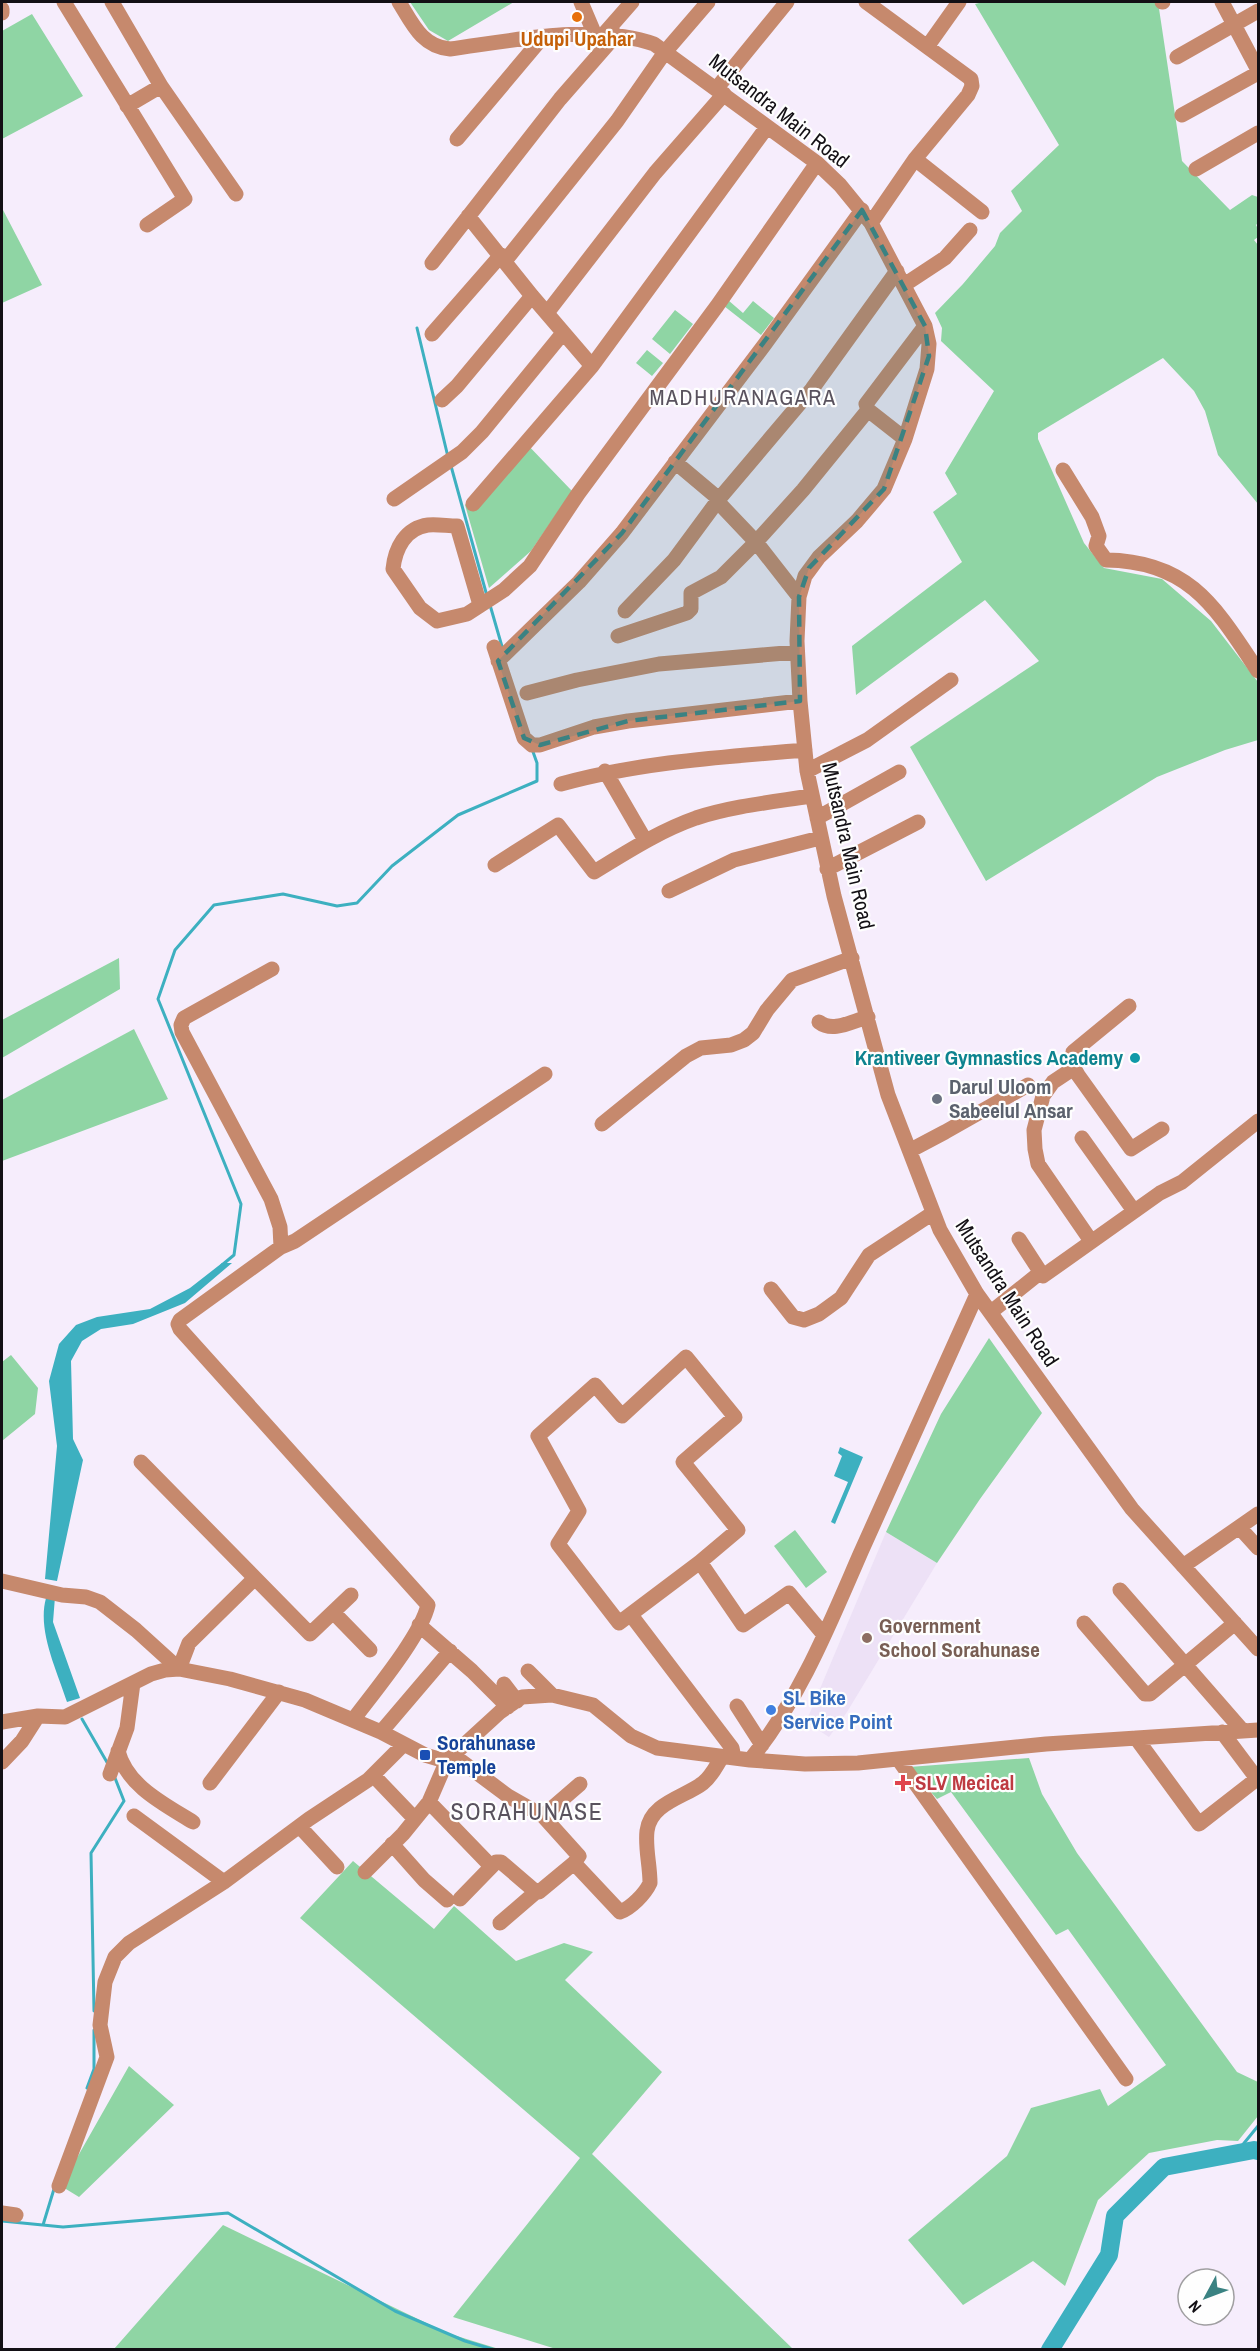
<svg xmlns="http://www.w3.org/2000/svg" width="1260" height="2351" font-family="'Archivo Narrow',sans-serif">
	<rect width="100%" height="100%" fill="#f6edfc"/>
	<path fill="#ede1f6" d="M886,1532l51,31 -90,149 -18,25 -23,-15z"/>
	<path fill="#8fd5a4" d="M410,2h104l-66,39 -19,-11z
		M983,2h175l24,159 48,49 22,-15 6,2v26l-2,2 2,4v8l-4,3 4,5v259l-40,-49 -13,-44 -11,-20 -31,-33 -125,75v6l46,104 20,25 58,11 49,42 47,61v58l-33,10 -68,27 -171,104 -76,-134 129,-86 -54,-61 -129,95 -4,-49 110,-84 -29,-50 24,-18 -12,-21 49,-82 -53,-50 1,-13 -7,-15 28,-29 32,-38 5,-13 22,-22 -11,-20 48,-46 -84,-141z
		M32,14l51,82 -81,43v-108z
		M2,208l40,77 -40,18z
		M728,300l15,13 10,-12 21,17 -13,17 -37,-29z
		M675,310l18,14 -23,30 -18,-15z
		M647,350l16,13 -11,13 -16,-13z
		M523,440l49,51 -41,60 -42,37 -24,-83z
		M119,958l1,31 -118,69v-38z
		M134,1029l34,70 -166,62v-61z
		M989,1338l53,75 -62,86 -43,64 -51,-31 55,-118z
		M11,1355l27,33 -3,26 -33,27v-79z
		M795,1530l32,42 -21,16 -32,-42z
		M1029,1758l13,36 35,59 160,219 21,10v34l-20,25 -21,-1 -68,13 -51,47 -33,86 -32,-25 -70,44 -55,-65 99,-84 24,-48 69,-19 8,17 58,-41 -98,-136 -12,6 -105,-143 -14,7 -28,-32z
		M353,1861l81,68 20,-23 62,55 48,-18 29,9 -28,28 97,92 -70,82 201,195h-237l-103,-32 127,-159 -280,-240z
		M129,2066l45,39 -95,92 -18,-11z
		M223,2225l224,108 52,16h-385z"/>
	<path fill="#3db0c0" d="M222,1263h10l-47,40 -52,21 -32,5 -19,12 -11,20 2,78 10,21 -26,121 -12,-2 12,-133 -8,-65 10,-37 17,-19 21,-8 53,-8 40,-21z
		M840,1447l23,10 -28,67 -4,-2 17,-40 -14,-6 8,-20 -4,-3z
		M55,1597l-2,25 27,76 -13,4c-10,-32 -30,-71 -21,-104z"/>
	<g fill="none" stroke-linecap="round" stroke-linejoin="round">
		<path stroke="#3db0c0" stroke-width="3" d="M417,328l31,129
			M451,466l36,130
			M490,605l13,45
			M222,1265l12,-10 7,-51 -83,-205 17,-49 39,-45 69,-11 54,12 20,-3 35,-37 66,-51 79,-34v-18l-5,-14
			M82,1719l26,45
			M94,2011l-3,-158 33,-52 -9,-23
			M87,2088l7,-19v-39
			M1236,2153l22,-27
			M2,2221l61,6 165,-14 167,98 70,30 30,9
			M43,2225l11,-36"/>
		<path stroke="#3db0c0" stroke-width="18" d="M1050,2350l59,-95 6,-39 49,-49 90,-17 4,1"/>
		<path stroke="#c6896d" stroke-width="15" d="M64,2l121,197 -38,26
			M112,2l49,84 75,108
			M399,2c13,21 23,45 51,47 60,-8 146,-26 204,-5l163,119 23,22 31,38 54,103 4,18 -2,25 -22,70 -21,50 -27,32 -38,36 -14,19 -6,21 -2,44 3,60 7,70 27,125 54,199 52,135 37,64 155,215 126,140
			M581,2l14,33
			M866,2l105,77 1,7 -4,9 -53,64 -44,64
			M1162,2h1
			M1222,2l36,68
			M2,9v4
			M604,34l28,-32
			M927,47l32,-45
			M1177,57l81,-46
			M716,89l71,-87
			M127,106l34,-20
			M1182,115l76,-42
			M457,139l85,-101
			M915,159l67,53
			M1196,169l62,-36
			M468,216l64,80 60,70
			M505,261l112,-140 48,-69 43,-50
			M432,263l128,-164 56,-64
			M904,285l41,-27 25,-28
			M547,313l108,-140 69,-79
			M432,334l69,-79
			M442,400l15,-14 75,-90
			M868,410l37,29
			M675,462l44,37
			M1063,470l29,47 7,19 -3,10 10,14c84,1 110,48 152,111
			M394,499l68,-47 20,-20 81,-99
			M718,502l38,40 43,55
			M473,504l119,-138 175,-239
			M480,605l-23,-79c-9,0 -20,-2 -29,-1 -23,3 -33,24 -35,44l27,39 17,13 30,-7 37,-24 26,-24 48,-72 139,-188 100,-143
			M625,611l49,-51 45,-61 93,-110 85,-118
			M618,636l69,-23 4,-4v-16l30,-16 35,-35 47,-52 65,-80 -2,-6 59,-78
			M494,647l30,91 8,7h8l54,-18 34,-6 172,-20
			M498,661l81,-79 43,-49 143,-189 97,-134
			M527,693l50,-13 82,-16 138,-12
			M605,771l40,69
			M807,771l60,-31 84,-60
			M561,784c79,-22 162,-27 244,-34
			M817,818l82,-46
			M495,865l63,-40 36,47c33,-20 65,-41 102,-54 37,-12 77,-16 115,-22
			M827,869l91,-47
			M669,891l65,-31 86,-22
			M272,969l-88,49 -3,7 1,7 89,167 9,28 1,20
			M1129,1006l-56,46 -1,12 6,11 53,74 31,-20
			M819,1022c14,11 33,-1 49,-5
			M1074,1068l-21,14 -10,14 -9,34 1,19 3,15 53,77
			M602,1124l84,-68 15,-8 30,-3 13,-5 9,-7 14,-23 25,-30 60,-22
			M1082,1138l52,73
			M911,1150l34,-18 83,-47
			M1019,1239l24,37 117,-83 22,-11 76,-61
			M771,1289l22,28 11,3 15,-6 22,-16 28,-43 64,-42
			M991,1312l50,-40
			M686,1357l49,60 -52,45 55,68 -38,32 -81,61 -61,-79 21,-33 -41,-75 57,-51 27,31z
			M141,1462l114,116
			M1239,1527l19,21
			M700,1562l43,63 46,-32 35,42
			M1183,1566l75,-52
			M2,1581l60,14 24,2 14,5 36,28 43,39 10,-26 66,-65 55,56 41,-39
			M1120,1590l122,140
			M333,1612l37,38
			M631,1615l101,133 2,10
			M1084,1623l61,71h5l85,-71
			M419,1625l53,46 36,36
			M528,1671l24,24
			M504,1684l13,17
			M737,1706l25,39
			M353,1720c20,-27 68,-84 75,-115l-248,-276 -2,-5 2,-4 101,-73 14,-6 250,-167
			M2,1722l36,-6 27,1 86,-43 14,-4 14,-1 51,10 75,21 76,32 44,23 17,5 11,-5 47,-43 22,-15 30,-2 41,10 38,31 26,12 93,12 55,4 53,-1 188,-19 212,-14
			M381,1732l69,-81
			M1222,1732l36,48
			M1136,1738l63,86 59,-46
			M118,1751c9,35 46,53 75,71
			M453,1755l55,41 35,20 36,40 -5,7 -35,29h-3l-35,-30h-5l-36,37
			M898,1759l228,320
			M750,1760c50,-61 80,-137 111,-208 39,-86 78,-172 116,-258
			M2,1762l20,-21 16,-25
			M110,1774l17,-46 6,-45
			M373,1775l42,44
			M210,1783l69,-91
			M429,1802l58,60
			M134,1816l90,66
			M543,1816l37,-32
			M300,1827l37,40
			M392,1844l32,36 23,20
			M574,1863l46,49c11,-4 25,-18 30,-29 0,-18 -5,-35 -3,-52 3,-28 38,-34 56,-48 9,-7 13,-17 19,-26
			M365,1872l38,-38 26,-32 19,-44
			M500,1923l36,-31
			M59,2186l48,-129 -7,-32 5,-43 10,-25 14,-14 95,-61 85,-63 59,-39 36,-36
			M2,2213l14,2"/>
	</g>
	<path fill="#3a8282" fill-opacity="0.2" stroke="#3a8282" stroke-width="4.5" stroke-dasharray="12 8" stroke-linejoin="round" d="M862,210l63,116 4,30 -45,133 -75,79 -10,29 1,104 -172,20 -88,24 -16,-7 -26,-77 124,-128z"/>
	<circle fill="#e8710a" stroke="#fefefe" stroke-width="2" cx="577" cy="17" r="6"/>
	<circle fill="#0f9aa8" stroke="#fefefe" stroke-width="2" cx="1135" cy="1058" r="6"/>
	<circle fill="#6b7280" stroke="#fefefe" stroke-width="2" cx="937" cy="1099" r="6"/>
	<circle fill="#8d6e63" stroke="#fefefe" stroke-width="2" cx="867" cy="1638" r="6"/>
	<circle fill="#3f7fe0" stroke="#fefefe" stroke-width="2" cx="771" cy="1710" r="6"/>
	<rect fill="#1a4fb4" stroke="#fefefe" stroke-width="2" x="419" y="1749" width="12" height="12" rx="3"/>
	<path fill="#e0444e" stroke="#fefefe" stroke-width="2" d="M900 1774h6v6h6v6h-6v6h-6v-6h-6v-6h6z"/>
	<g text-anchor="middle" stroke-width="4.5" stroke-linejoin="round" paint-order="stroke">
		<g font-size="21" font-weight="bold" fill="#c56008" stroke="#fefefe">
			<text x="577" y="46">Udupi Upahar</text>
		</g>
		<g font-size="21" fill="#131015" stroke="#fefefe">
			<text transform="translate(779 111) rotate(38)" y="7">Mutsandra Main Road</text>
			<text transform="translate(848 846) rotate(77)" y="7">Mutsandra Main Road</text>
			<text transform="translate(1007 1293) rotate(57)" y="7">Mutsandra Main Road</text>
		</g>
		<g font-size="21" font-weight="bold" fill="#0d838f" stroke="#fefefe" text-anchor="end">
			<text x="1123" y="1065">Krantiveer Gymnastics Academy</text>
		</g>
		<g font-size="21" font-weight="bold" fill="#5b616d" stroke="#fefefe" text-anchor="start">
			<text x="949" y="1094">Darul Uloom<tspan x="949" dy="24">Sabeelul Ansar</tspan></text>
		</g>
		<g font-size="21" font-weight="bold" fill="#785e54" stroke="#fefefe" text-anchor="start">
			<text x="879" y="1633">Government<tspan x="879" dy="24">School Sorahunase</tspan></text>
		</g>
		<g font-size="21" font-weight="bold" fill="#366cbe" stroke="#fefefe" text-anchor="start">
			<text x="783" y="1705">SL Bike<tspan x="783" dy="24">Service Point</tspan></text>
		</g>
		<g font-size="21" font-weight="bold" fill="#164399" stroke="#fefefe" text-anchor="start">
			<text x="437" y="1750">Sorahunase<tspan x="437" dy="24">Temple</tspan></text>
		</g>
		<g font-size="21" font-weight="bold" fill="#be3a42" stroke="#fefefe" text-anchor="start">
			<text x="915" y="1790">SLV Mecical</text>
		</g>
		<g font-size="22" letter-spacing="1.5" fill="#59525e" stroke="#fefefe">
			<text x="743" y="405">MADHURANAGARA</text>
		</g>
		<g font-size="24" letter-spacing="1.5" fill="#59525e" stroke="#fefefe">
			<text x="527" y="1820">SORAHUNASE</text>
		</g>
	</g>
	<rect width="1260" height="2351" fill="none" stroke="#131015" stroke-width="6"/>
	<g transform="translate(1206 2297) rotate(229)"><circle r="28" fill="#fefefe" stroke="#a09fa1" stroke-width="1.5"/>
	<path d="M0-4.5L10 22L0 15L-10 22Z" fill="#3a8282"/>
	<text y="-9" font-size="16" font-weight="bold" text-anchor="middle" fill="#131015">N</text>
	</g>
</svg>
